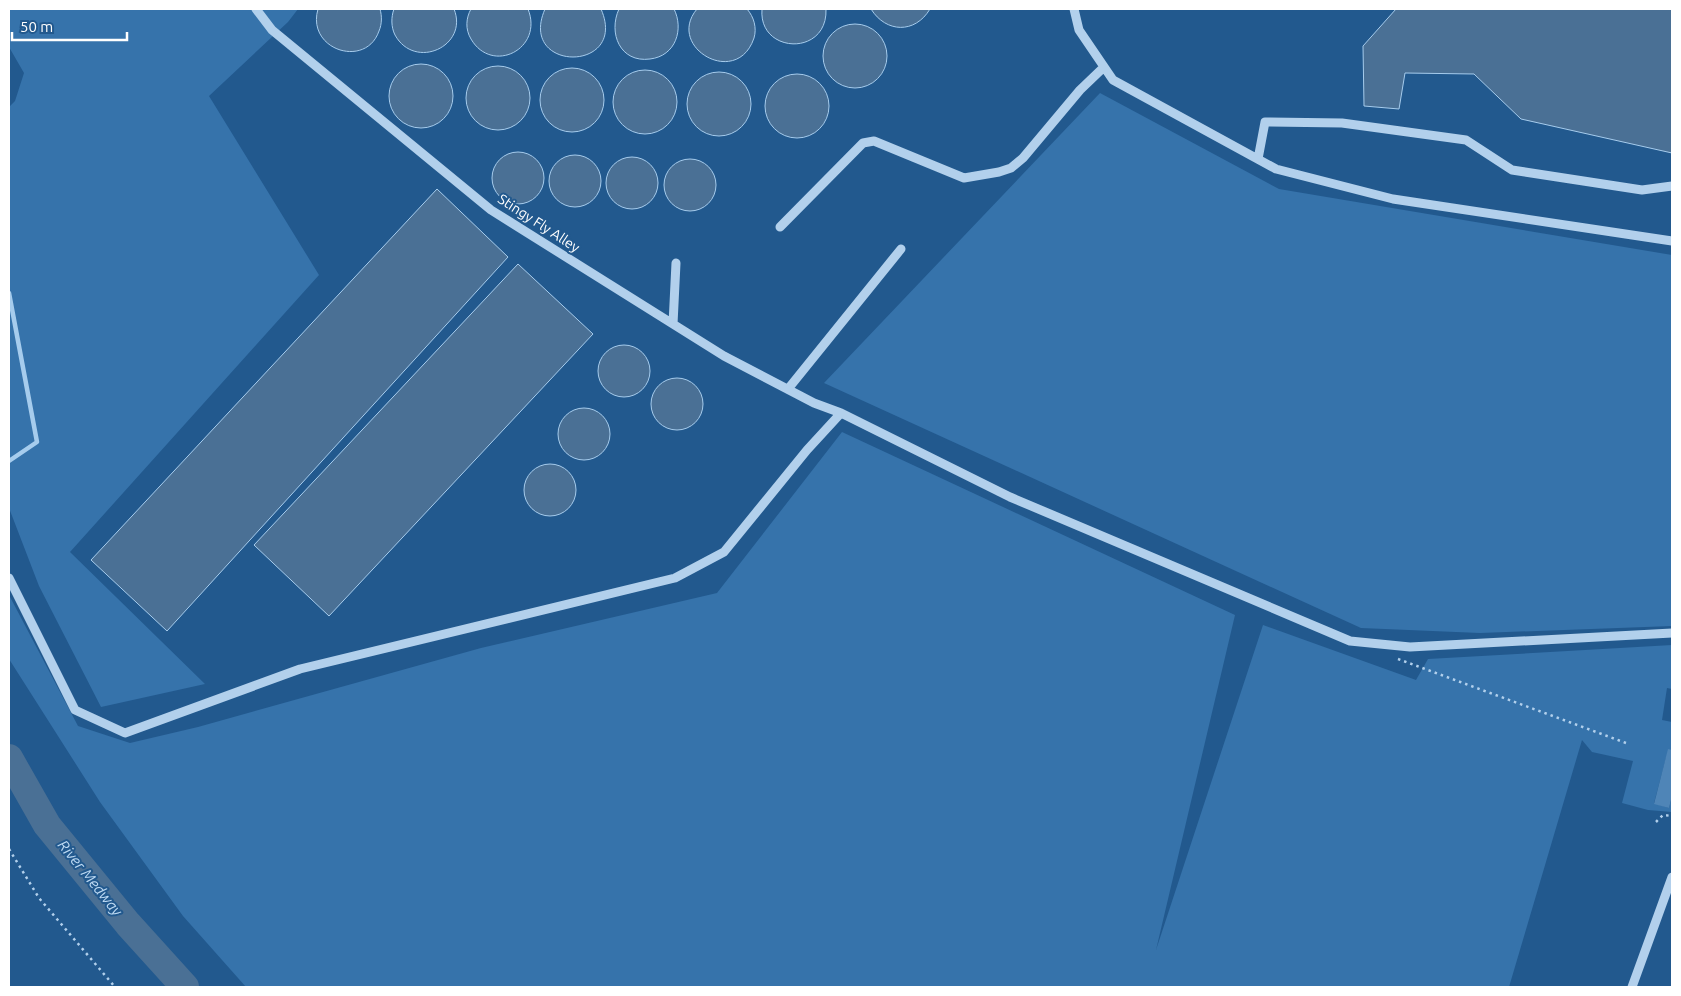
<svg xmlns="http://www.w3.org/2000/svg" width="1681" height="996" font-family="Ubuntu,sans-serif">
	<rect width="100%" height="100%" fill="#22598e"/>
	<path fill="#3673ab" d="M9,9h289l-10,13 -79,74 110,179 -249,277 135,132 -104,23 -62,-121 -30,-78v-401l6,-6 9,-28 -15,-26z
		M1100,93l179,96 393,66v371l-192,7 -119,-5 -537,-245z
		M842,432l393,183 -79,335 107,-325 153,55 12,-21 244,-14v44l-5,-1 -5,32 10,2v37l-6,-1 -12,45 15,5 3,-12v16l-24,-2 -26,-7 11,-42 -41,-9 -10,-12 -73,247h-1263l-63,-71 -83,-114 -91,-143v-64l69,131 52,17 68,-16 283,-79 236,-55z"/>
	<path fill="#4a7095" stroke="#a6cced" d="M318,9h62c2,7 2,15 -1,22 -13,38 -73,19 -61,-22z
		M394,9h60c15,37 -39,62 -59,26 -4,-8 -4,-18 -1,-26z
		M471,9h57c16,40 -36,66 -57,30 -6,-10 -5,-21 0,-30z
		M545,9h56c28,64 -84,64 -56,0z
		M619,9h55c10,20 2,47 -24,50 -30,4 -42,-26 -31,-50z
		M697,9h50c7,8 10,19 7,29 -17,51 -89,9 -57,-29z
		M762,9h64c2,48 -68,45 -64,0z
		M871,9h59c-15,25 -44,24 -59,0z
		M1396,9h276v144l-151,-34 -47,-45 -69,-1 -6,36 -35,-3 -1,-60z
		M823 56a32 32 0 1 1 64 0a32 32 0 1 1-64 0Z
		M389 96a32 32 0 1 1 64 0a32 32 0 1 1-64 0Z
		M466 98a32 32 0 1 1 64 0a32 32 0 1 1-64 0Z
		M540 100a32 32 0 1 1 64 0a32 32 0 1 1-64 0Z
		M613 102a32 32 0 1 1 64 0a32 32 0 1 1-64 0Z
		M687 104a32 32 0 1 1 64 0a32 32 0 1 1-64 0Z
		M765 106a32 32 0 1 1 64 0a32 32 0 1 1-64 0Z
		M492 178a26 26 0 1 1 52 0a26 26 0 1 1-52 0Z
		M549 181a26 26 0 1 1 52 0a26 26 0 1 1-52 0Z
		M606 183a26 26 0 1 1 52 0a26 26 0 1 1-52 0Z
		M664 185a26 26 0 1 1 52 0a26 26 0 1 1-52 0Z
		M437,189l71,68 -341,374 -76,-71z
		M518,264l75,70 -264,282 -75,-71z
		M598 371a26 26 0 1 1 52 0a26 26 0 1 1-52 0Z
		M651 404a26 26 0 1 1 52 0a26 26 0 1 1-52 0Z
		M558 434a26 26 0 1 1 52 0a26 26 0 1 1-52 0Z
		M524 490a26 26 0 1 1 52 0a26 26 0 1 1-52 0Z"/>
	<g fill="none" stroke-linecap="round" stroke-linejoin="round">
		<path stroke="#a6cced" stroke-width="4.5" d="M9,293l28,149 -28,19"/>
		<path stroke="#4a7095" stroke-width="28" d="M9,758l38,67 81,99 57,63"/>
	</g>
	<path fill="#4f85b7" d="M1668,749l4,1v46l-3,12 -15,-4z"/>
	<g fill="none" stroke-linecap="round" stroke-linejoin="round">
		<path stroke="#b2d0ec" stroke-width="2.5" stroke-dasharray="2.5 4" stroke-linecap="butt" d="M1398,659l228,84
			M1656,822l7,-7 9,1
			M9,849l30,49 76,89"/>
		<path stroke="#b2d0ec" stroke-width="9" d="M256,9l16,21 219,180 233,146 90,47 27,10 169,84 340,144 60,6 262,-14
			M1074,9l5,21 34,50 163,89 117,30 279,42
			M1258,159l7,-37 77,1 124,17 46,30 130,20 30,-4
			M780,227l83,-84 11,-2 90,37 35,-6 12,-4 12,-10 57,-68 24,-23
			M673,324l3,-61
			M788,389l113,-140
			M9,578l66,132 50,23 175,-64 375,-91 49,-26 83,-102 34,-37
			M1632,987l40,-110"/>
	</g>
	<g text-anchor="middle" stroke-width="4" stroke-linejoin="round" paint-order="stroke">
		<g font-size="14" fill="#fff" stroke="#22598e">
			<text transform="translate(539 223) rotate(33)" y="5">Stingy Fly Alley</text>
		</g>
		<g font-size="15" font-style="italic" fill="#bedaf3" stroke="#22598e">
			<text transform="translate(90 878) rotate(51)" y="5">River Medway</text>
		</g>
	</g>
	<rect width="1681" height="996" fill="none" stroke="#ffffff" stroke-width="20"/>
	<path d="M12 32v8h115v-8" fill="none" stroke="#ffffff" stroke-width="2.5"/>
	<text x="20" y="32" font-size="15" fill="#ffffff" stroke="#22598e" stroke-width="4" paint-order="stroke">50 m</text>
</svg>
